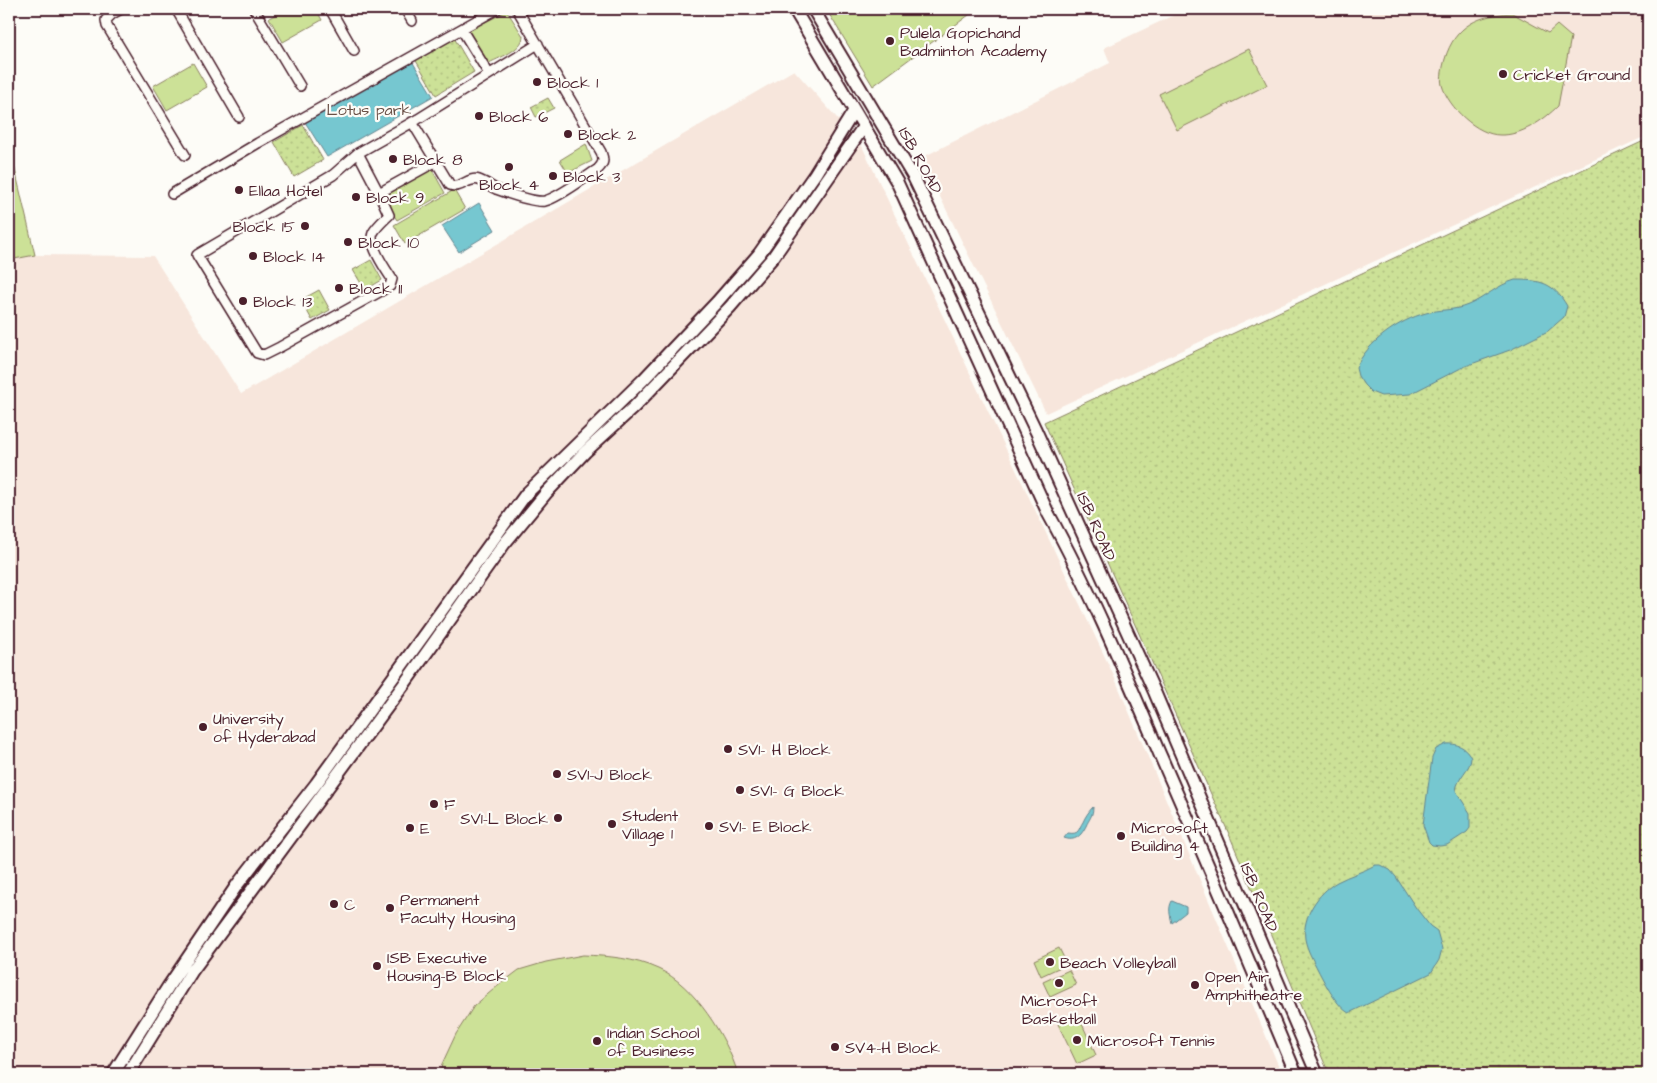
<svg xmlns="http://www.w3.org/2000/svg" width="1657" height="1083" font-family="'Architects Daughter',sans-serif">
	<defs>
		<pattern id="grass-dots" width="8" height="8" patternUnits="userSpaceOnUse" patternTransform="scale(1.25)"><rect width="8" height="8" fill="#cce197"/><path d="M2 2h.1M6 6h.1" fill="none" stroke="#b1c182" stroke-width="1.8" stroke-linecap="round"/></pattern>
	</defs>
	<rect width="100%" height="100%" fill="#fdfcf7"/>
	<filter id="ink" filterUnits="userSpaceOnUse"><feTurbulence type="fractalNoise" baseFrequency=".02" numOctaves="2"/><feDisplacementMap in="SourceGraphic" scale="10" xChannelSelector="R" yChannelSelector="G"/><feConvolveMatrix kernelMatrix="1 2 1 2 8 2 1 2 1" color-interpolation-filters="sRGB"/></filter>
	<g filter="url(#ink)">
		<path fill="#f7e6dc" d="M1187,9h461v126l-602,278 -125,-255 189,-95 -6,-15z
			M794,70l68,76 251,528 169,400h-1273v-814l26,-5 118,1 88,138z"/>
		<path fill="url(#grass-dots)" stroke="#8b8061" d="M453,36l21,36 -38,23 -21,-36z
			M548,98l6,10 -18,9 -5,-10z
			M303,125l20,35 -29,17 -20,-35z
			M1648,139v935h-319l-100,-240 -185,-412z
			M371,260l11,20 -17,10 -12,-20z
			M319,290l11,20 -18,10 -11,-20z"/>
		<path fill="#cce197" stroke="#8b8061" d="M286,9h30l6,11 -39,22 -14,-24z
			M826,9h151l-104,77z
			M507,11l16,25c0,14 -25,22 -36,28l-19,-33z
			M1512,13l36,20 9,-8 14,12 -13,69c-14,14 -37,30 -58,29 -23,0 -52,-28 -58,-50 -2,-7 1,-19 3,-26 10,-34 34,-44 67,-46z
			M1249,49l18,36 -90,45 -18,-36z
			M193,63l14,24 -40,23 -14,-24z
			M9,144l26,111 -26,5z
			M586,144l6,17 -24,12 -8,-13z
			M430,166l15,27 -48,27 -18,-27z
			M454,190l11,19 -60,35 -11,-19z
			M1059,948l8,16 -26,12 -7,-16z
			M583,955c26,1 51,3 75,14 36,15 69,69 80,105h-298l2,-10 14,-30 18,-28 20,-17 25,-19 27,-8z
			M1069,970l7,15 -26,12 -7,-15z
			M1078,1015l18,40 -19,9 -19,-40z"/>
		<path fill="#76c7d0" stroke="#64848e" d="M412,61l21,35 -106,61 -22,-35z
			M479,203l16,27 -36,22 -17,-26z
			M1515,280c25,0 38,2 52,26l-3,11 -16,14 -38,19 -47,17 -53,27 -29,2 -10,-4 -7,-7 -6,-9 -2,-8c11,-26 43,-48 70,-55 14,-4 28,-2 42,-8 17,-7 29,-20 47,-25z
			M1446,744c10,-1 21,3 25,14 0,11 -14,19 -15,33l14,22v15l-3,4 -20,13 -7,1 -8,-1 -3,-3 -6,-17 9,-67 4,-9z
			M1093,807c0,9 -4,12 -7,19 -5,10 -11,16 -22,12l4,-5c12,2 10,-4 15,-11 2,-5 6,-11 10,-15z
			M1375,865h5l10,5 6,7 20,31 14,18 7,5 5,18 -3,11 -8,13 -82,40c-11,-5 -25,-31 -31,-43 -5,-10 -11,-20 -13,-31 -3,-23 13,-46 32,-57 13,-7 26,-10 38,-17z
			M1172,901l14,6v5l-14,11c-2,-8 -4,-15 0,-22z"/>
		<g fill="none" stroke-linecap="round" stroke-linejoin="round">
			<g stroke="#4a1f2b" stroke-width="12">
				<path id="street" d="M121,9l-9,5 -6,6 1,6 78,129
					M176,9l63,108
					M254,9l46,77
					M330,9l24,42
					M405,9l7,12
					M462,30l27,44
					M412,122l38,63c11,5 18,-9 29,-5 6,2 11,6 17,9 11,4 38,14 49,12 15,-4 39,-23 53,-32 6,-6 6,-9 3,-17l-84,-143
					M358,153l21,40
					M435,162l-56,31 10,22c-5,5 -13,12 -16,18 -5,11 13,37 19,46l-2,7 -110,61 -16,8 -7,-2 -60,-98 136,-80 25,-22 60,-34 120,-75
					M172,194l86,-51 239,-134"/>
			</g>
			<g stroke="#4a1f2b" stroke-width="15">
				<path id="secondary" d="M794,9l103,173 151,331c43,78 78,162 113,244 46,105 91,211 135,317
					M813,9l101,169 122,253 119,262 162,381
					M113,1074l55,-87 69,-102 79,-101 210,-290 117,-114 74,-78 42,-48 56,-80 39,-63
					M128,1074l64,-103 213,-288 99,-139 43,-52 38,-40 49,-45 96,-100 44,-51 90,-130"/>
			</g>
			<use href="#street" stroke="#fdfcf7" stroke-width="9"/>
			<use href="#secondary" stroke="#fdfcf7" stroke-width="11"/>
		</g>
	</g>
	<g fill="#4a1f2b" stroke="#fdfcf7" stroke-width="2">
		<circle cx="890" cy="41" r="5"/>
		<circle cx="1503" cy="74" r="5"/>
		<circle cx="537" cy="82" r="5"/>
		<circle cx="479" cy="116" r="5"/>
		<circle cx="568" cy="134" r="5"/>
		<circle cx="393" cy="159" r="5"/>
		<circle cx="509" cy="167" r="5"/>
		<circle cx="553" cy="176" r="5"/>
		<circle cx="239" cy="190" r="5"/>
		<circle cx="356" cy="197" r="5"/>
		<circle cx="305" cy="226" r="5"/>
		<circle cx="348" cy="242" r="5"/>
		<circle cx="253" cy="256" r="5"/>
		<circle cx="339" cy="288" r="5"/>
		<circle cx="243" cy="301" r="5"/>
		<circle cx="203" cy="727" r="5"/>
		<circle cx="728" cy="749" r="5"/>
		<circle cx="557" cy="774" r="5"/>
		<circle cx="740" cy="790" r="5"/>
		<circle cx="434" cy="804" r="5"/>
		<circle cx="558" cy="818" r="5"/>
		<circle cx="612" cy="824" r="5"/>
		<circle cx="709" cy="826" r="5"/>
		<circle cx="410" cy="828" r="5"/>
		<circle cx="1121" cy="836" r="5"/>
		<circle cx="334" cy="904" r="5"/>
		<circle cx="390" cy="908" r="5"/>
		<circle cx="1050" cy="962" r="5"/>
		<circle cx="377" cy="966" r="5"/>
		<circle cx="1059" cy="983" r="5"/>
		<circle cx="1195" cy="985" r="5"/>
		<circle cx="1077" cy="1040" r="5"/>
		<circle cx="597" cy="1041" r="5"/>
		<circle cx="835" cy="1047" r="5"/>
	</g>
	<g text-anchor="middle" stroke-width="4.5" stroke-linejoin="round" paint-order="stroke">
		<g font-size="16" fill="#4a1f2b" stroke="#fdfcf7" text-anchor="start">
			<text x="900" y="38">Pulela Gopichand<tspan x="900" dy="18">Badminton Academy</tspan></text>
			<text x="1513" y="80">Cricket Ground</text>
			<text x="547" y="88">Block 1</text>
			<text x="489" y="122">Block 6</text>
			<text x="578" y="140">Block 2</text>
			<text x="403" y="165">Block 8</text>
			<text x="563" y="182">Block 3</text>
			<text x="509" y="190" text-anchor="middle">Block 4</text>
			<text x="249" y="196">Ellaa Hotel</text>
			<text x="366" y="203">Block 9</text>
			<text x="295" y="232" text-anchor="end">Block 15</text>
			<text x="358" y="248">Block 10</text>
			<text x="263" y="262">Block 14</text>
			<text x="349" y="294">Block 11</text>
			<text x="253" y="307">Block 13</text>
			<text x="213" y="724">University<tspan x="213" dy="18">of Hyderabad</tspan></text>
			<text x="738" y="755">SV1- H Block</text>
			<text x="567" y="780">SV1-J Block</text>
			<text x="750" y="796">SV1- G Block</text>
			<text x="444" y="810">F</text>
			<text x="622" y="821">Student<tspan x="622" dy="18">Village 1</tspan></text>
			<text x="548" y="824" text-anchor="end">SV1-L Block</text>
			<text x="719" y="832">SV1- E Block</text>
			<text x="1131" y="833">Microsoft<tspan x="1131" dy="18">Building 4</tspan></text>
			<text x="420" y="834">E</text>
			<text x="400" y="905">Permanent<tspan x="400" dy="18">Faculty Housing</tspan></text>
			<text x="344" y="910">C</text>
			<text x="387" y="963">ISB Executive<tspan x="387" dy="18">Housing-B Block</tspan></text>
			<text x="1060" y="968">Beach Volleyball</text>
			<text x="1205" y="982">Open Air<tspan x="1205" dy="18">Amphitheatre</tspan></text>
			<text x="1059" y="1006" text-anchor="middle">Microsoft<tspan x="1059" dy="18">Basketball</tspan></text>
			<text x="607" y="1038">Indian School<tspan x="607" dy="18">of Business</tspan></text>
			<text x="1087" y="1046">Microsoft Tennis</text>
			<text x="845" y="1053">SV4-H Block</text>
		</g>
		<g font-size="16" fill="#6a5046" stroke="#fdfcf7">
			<text x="369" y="115">Lotus park</text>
		</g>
		<g font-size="16" fill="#4a1f2b" stroke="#fdfcf7">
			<text transform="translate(921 160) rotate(61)" y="6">ISB ROAD</text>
			<text transform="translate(1097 526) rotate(66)" y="6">ISB ROAD</text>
			<text transform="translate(1260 897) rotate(67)" y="6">ISB ROAD</text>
		</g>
	</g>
	<rect width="1657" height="1083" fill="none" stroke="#fdfcf7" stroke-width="30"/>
	<rect x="15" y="15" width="1627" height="1053" fill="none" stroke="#4a1f2b" stroke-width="2" filter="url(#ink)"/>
</svg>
